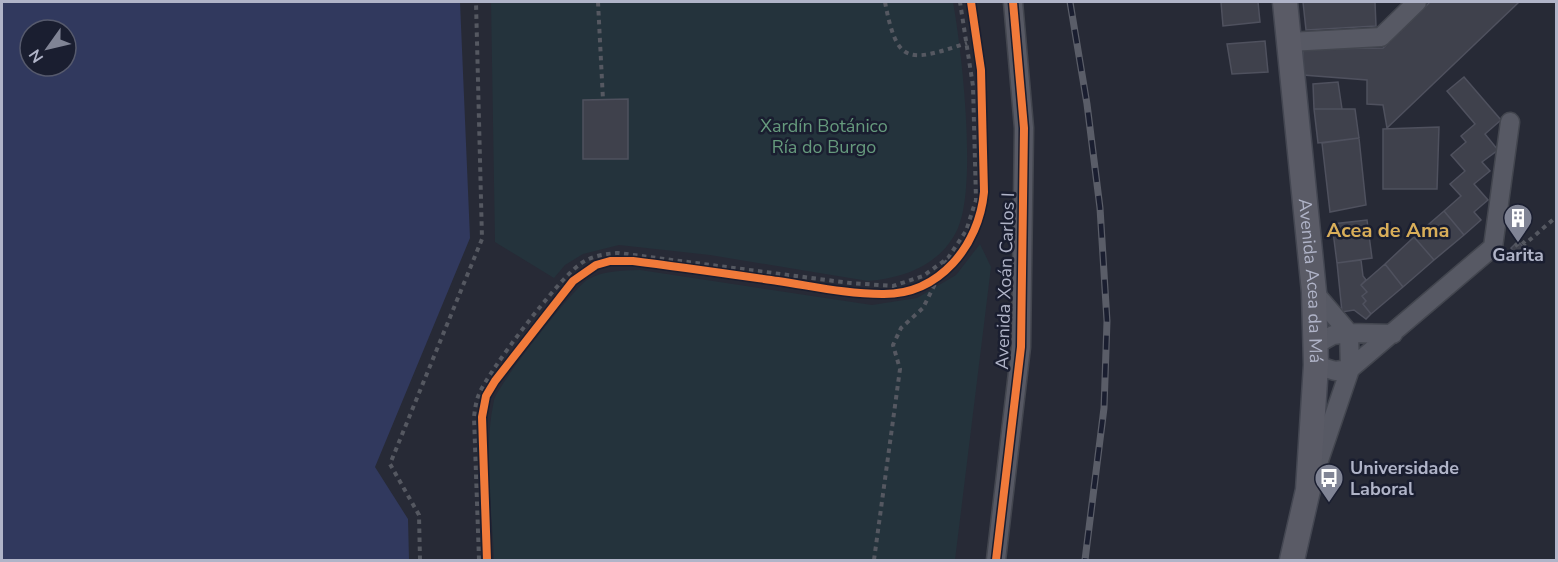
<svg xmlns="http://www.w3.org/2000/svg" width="1558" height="562" font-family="'Nunito Sans',sans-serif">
	<rect width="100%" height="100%" fill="#272a36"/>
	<path fill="#24333c" d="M491,2h462c9,50 24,182 5,226 -16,36 -53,50 -90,53l-158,-26 -91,-10 -36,9 -18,11 -11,13 -59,-36z
		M980,244l11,23 -36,293h-461c-2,-53 -11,-108 0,-160 3,-14 79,-111 93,-120 17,-10 34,-9 53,-10l232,35 45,-7 39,-23z"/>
	<path fill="#31395e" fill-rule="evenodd" d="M2,2h458l10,236 -95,229 33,52 1,41h-407zM30,30h36v36h-36z"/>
	<path fill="#3f414c" stroke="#4f515e" stroke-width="1.5" d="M1221,2h37l2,20 -37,4z
		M1303,2h72l1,24 -70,4z
		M1430,2h89l-132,126 -4,-23 -16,-1v-24l-64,-5v-26l80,-1z
		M1265,41l3,31 -36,2 -5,-30z
		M1464,77l37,43 -16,14 13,16 -16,12 8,9 -16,13 14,16 -14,12 7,8 -17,15 -20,-24 17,-15 -11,-12 15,-13 -14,-16 15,-13 -5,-6 14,-12 -28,-33z
		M1338,82l4,27h-28l-1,-25z
		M628,99v60h-45v-59z
		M1314,109h41l4,29 -41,5z
		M1439,127l-2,62h-54v-60z
		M1359,138l7,67 -36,7 -8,-69z
		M1444,211l20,24 -30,25 -20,-23z
		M1367,220l5,38 -35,5 -5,-39z
		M1414,237l20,23 -31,27 -18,-23z
		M1518,241l6,7 -8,7 -5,-7z
		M1361,260l2,16 3,4 -5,5 6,7 -5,4 4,5 -3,3 8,10 -5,5 -12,-9 -12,2 -5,-49z
		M1385,264l18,23 -32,27 -8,-10 3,-3 -4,-5 5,-4 -6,-7z"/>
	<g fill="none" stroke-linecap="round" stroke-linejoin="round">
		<g stroke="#43464f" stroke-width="21">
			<path id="minor" d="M1289,42l92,-5 36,-35
				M1314,292l35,41 44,1
				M1315,345l18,-10 16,-2 1,36 -15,2 -19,-6
				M1315,472l35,-103 143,-122 17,-125
				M996,560l25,-213 3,-219 -11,-126"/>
		</g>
		<g stroke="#444752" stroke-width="27">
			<g id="major">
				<path id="s1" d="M1285,2l29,290 2,73 -8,125 -16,70"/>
			</g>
		</g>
		<path stroke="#555861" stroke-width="4" stroke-dasharray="4.5 4.5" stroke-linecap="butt" d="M598,2l5,98
			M885,2c12,64 24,60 82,41
			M1515,246l7,-5 3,3 31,-27
			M420,560l-1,-45 -29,-51 92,-225 -6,-237
			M479,560l-5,-143c1,-8 2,-16 5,-23 11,-25 78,-113 100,-129 11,-9 25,-11 39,-12l232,30 43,3 30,-10 25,-18 18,-27 10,-31 -3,-114 -13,-84
			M874,560l26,-191 -7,-24 8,-17 22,-20 24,-48"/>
		<use href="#minor" stroke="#575964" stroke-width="18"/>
		<use href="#major" stroke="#5a5b66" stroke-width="24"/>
		<g stroke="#5a5d68" stroke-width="7">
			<path id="rail" d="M1070,2l17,102 13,104 7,113 -3,87 -19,152"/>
		</g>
		<use href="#rail" stroke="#1a1e30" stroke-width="4.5" stroke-dasharray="14" stroke-linecap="butt"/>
		<g stroke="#1a1e30" stroke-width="11">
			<path id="cycleway" d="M487,560l-5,-143 4,-21 9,-15 78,-100 23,-16 14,-4h23c48,6 96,13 145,20 34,5 69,13 104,13 58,1 97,-49 102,-102l-3,-122 -10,-68
				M996,560l25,-213 3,-219 -11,-126"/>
		</g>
		<use href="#cycleway" stroke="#f17a3a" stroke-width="8"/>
	</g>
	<defs>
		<g id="building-pin" transform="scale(1.5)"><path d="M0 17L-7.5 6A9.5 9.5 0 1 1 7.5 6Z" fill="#808495" stroke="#1a1e30"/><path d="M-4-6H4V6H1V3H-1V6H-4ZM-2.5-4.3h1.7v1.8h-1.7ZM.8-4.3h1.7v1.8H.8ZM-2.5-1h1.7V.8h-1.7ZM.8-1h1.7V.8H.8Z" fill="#fff"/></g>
		<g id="bus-pin" transform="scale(1.5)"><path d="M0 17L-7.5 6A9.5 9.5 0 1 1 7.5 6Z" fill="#808495" stroke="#1a1e30"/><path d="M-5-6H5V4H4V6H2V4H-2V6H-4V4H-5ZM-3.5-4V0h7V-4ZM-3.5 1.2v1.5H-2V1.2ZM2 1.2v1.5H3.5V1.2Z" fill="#fff"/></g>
	</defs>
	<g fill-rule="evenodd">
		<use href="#building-pin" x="1518" y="218"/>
		<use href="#bus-pin" x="1329" y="478"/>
	</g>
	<g text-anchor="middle" stroke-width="5" stroke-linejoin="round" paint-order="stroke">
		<g font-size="18" fill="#669a7d" stroke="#1a1e30">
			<text x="824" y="132">Xardín Botánico<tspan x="824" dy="21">Ría do Burgo</tspan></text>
		</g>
		<g font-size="18" font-weight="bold" fill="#b0b4c8" stroke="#1a1e30">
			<text x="1518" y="261">Garita</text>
			<text x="1350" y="474" text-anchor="start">Universidade<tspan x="1350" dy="21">Laboral</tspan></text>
		</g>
		<g font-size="18" fill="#b0b4c8" stroke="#1a1e30">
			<text transform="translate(1005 281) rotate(-88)" y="6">Avenida Xoán Carlos I</text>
			<text dy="6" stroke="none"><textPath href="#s1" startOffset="280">Avenida Acea da Má</textPath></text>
		</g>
		<g font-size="20" font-weight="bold" fill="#d9ae59" stroke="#1a1e30">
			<text x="1388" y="237">Acea de Ama</text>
		</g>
	</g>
	<rect width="1558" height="562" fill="none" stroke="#b0b4c8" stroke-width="6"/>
	<g transform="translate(48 48) rotate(236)"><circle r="28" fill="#1a1e30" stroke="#565a6d" stroke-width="1.5"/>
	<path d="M0-4.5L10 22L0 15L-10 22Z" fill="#808495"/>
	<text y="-9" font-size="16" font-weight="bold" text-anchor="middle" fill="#b0b4c8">N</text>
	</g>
</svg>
